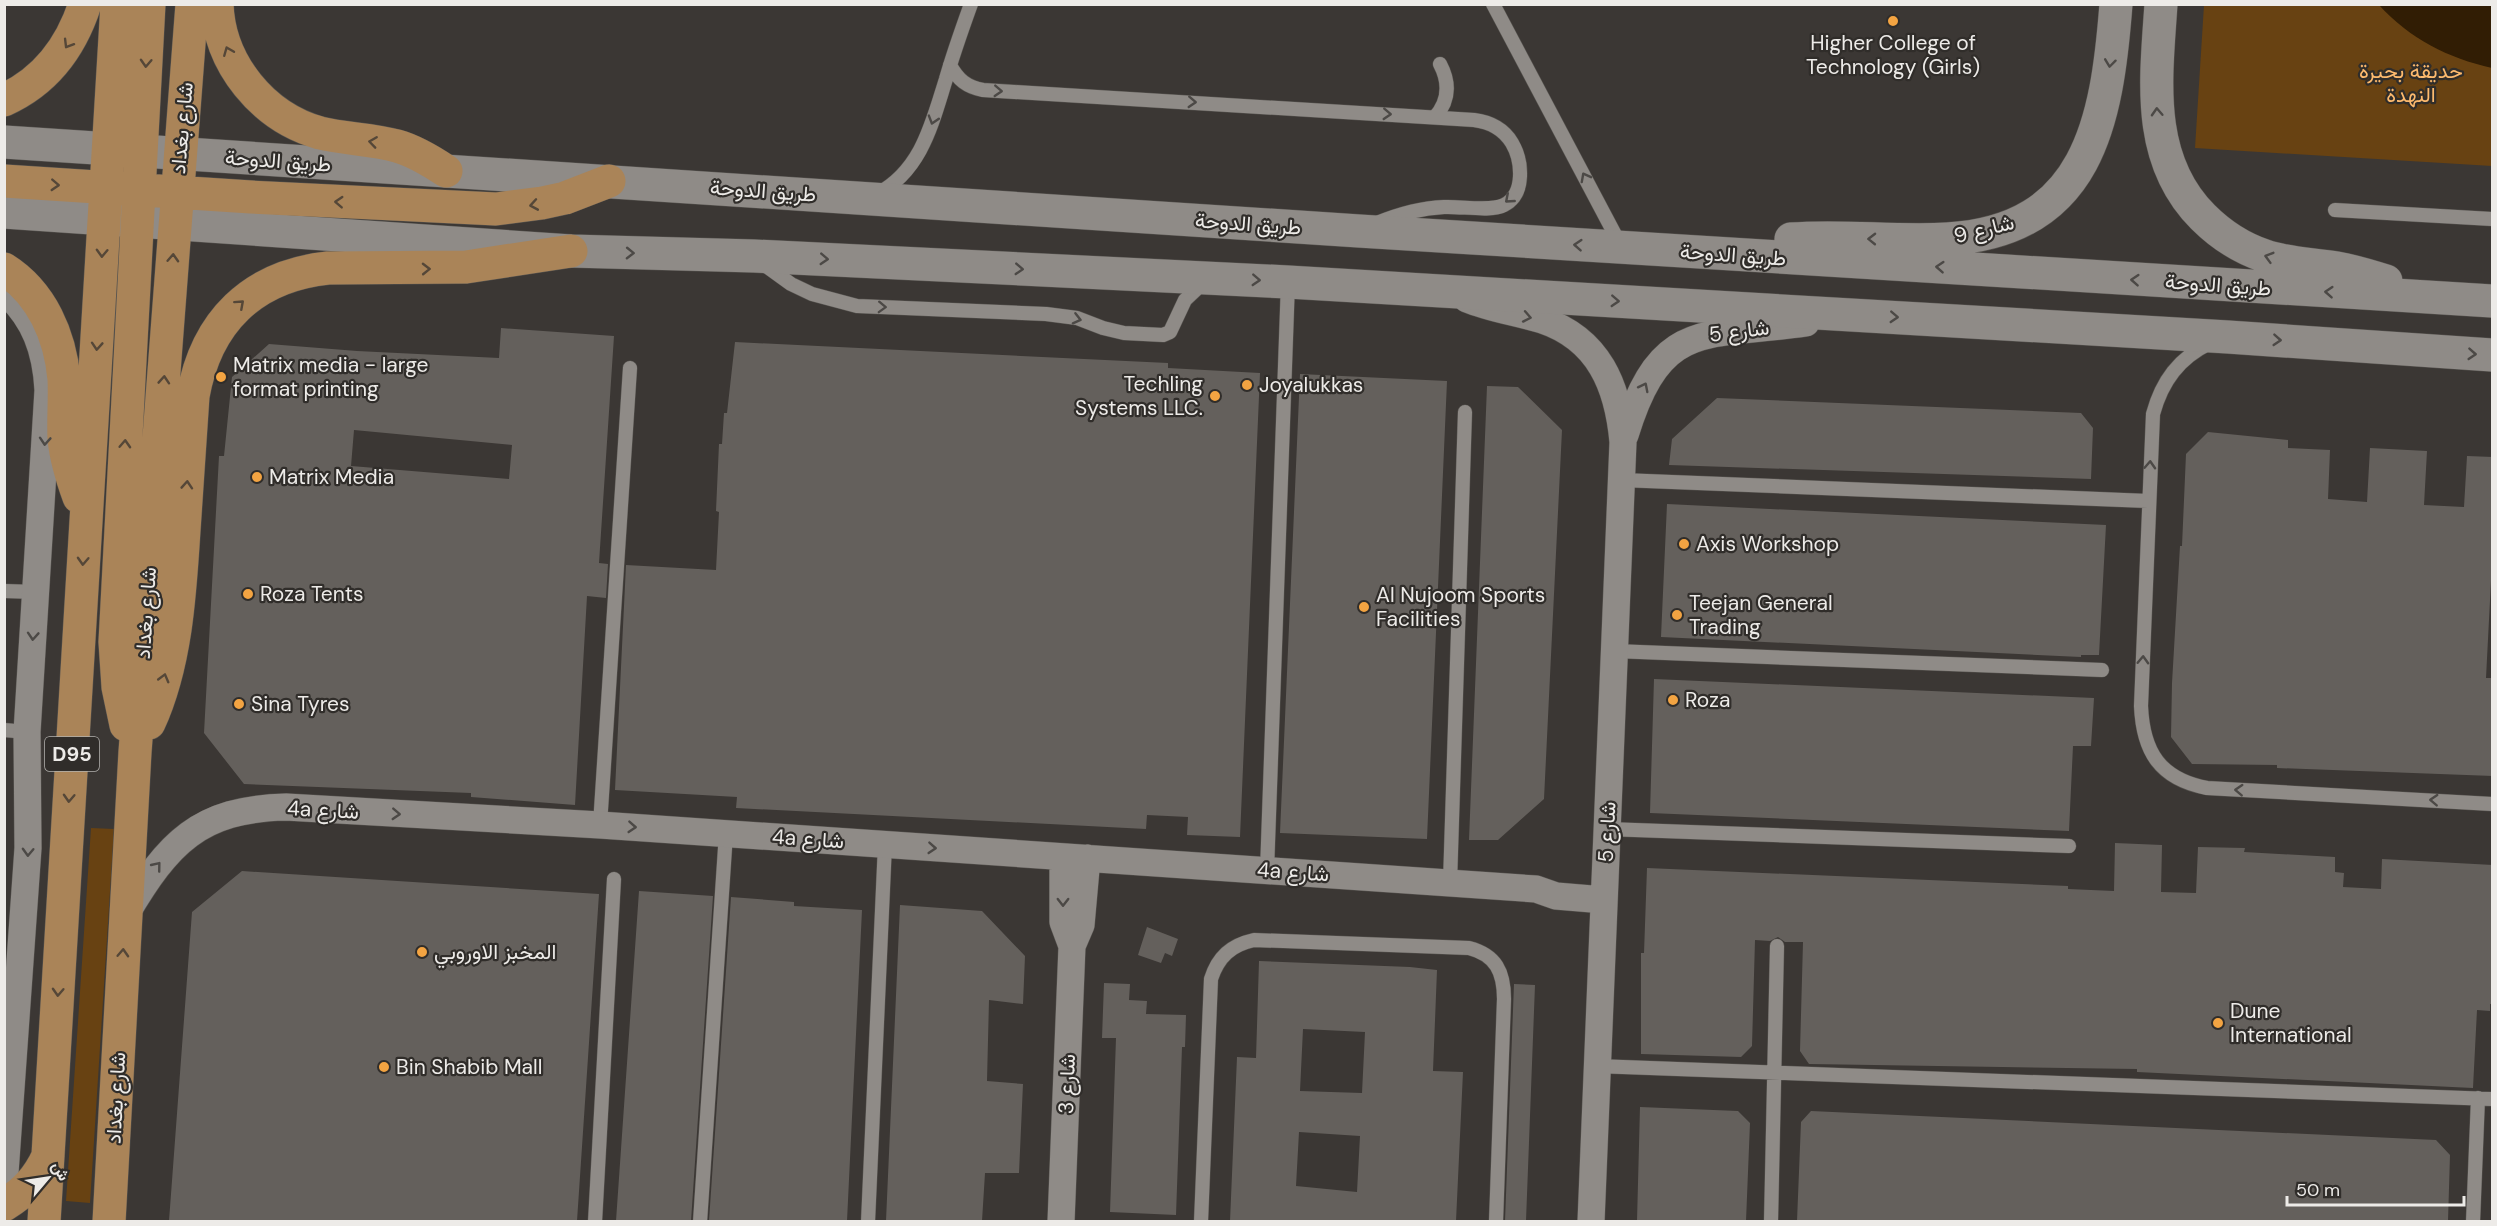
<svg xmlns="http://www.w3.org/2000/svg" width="2497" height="1226" font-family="'DM Sans',Vazirmatn,sans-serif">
	<rect width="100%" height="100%" fill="#3b3734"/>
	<path fill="#684212" d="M2204,5h288v161l-297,-18z
		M91,828l23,1 -24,374 -24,-2z"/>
	<path fill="#311d04" d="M2379,5h113v63c-44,-10 -82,-29 -113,-63z"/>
	<path fill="#64605c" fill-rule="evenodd" d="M501,328l113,8 -15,227 9,1 -2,34 -19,-2 -12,209 -104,-8v-4l-227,-9 -40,-51 15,-277h5l8,-79 37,-33 88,7 142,7zM354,430l158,15 -3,34 -158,-13z
		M735,342l433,21v5l92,5 -20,464 -53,-2 1,-18 -41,-2 -1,14 -410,-21 1,-11 -122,-7 11,-225 90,5 3,-58 -3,-1 3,-67h3l2,-31h3z
		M1300,374l147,7 -20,458 -147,-6z
		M1487,386l31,1 44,43 -18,369 -46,41h-29z
		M1717,398l364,15 12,15 -2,51 -422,-14 3,-26z
		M2208,432l80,8v8l42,2 -2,49 39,3 3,-54 57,3 -3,54 40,2 3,-51 26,1v85l-7,136h7v98l-216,-8v-3l-85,-1 -21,-27 1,-54 8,-137h2l4,-92z
		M1667,504l439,21 -7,130h-18v2l-420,-20z
		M1654,679l440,19 -3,48h-18l-4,85 -419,-18z
		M2115,843l47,2 -1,47 35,1 2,-46 47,1 -1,4 91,5v15l9,1 -1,14 38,2 1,-30 111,6v139h-3v7l-13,-1 -4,78 -336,-16v-3l-328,-5 -9,-13 3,-109h-18l-7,-5 -8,4 -15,-1 -3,106 -11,11 -100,-3v-101h3l3,-85 421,18v3l46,2z
		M242,871l357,23 -22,327h-408l23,-309z
		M639,891l74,5 -22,325h-75z
		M731,897l63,5v4l68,4 -15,311h-138z
		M900,905l82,6 43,45 -2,48 -34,-4 -2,81 36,3 -4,89h-34l-3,48h-96z
		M1147,927l31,12 -6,17 -7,-3 -4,10 -23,-8z
		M1259,961l151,6 27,3 -4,101 30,1 -7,149h-226l7,-164 19,1zM1303,1029l62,3 -3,61 -62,-2zM1299,1132l61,4 -3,56 -61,-6z
		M1104,983l26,1 -1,16 18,1 -1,13 40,1 -1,32h-3l-6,168 -66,-3 6,-174h-14z
		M1514,984l21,1 -9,236h-21z
		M1640,1107l98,4 12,12 -4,98h-109z
		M1811,1111l625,29 14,15 -2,66h-651l4,-99z"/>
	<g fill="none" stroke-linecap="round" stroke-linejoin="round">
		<g stroke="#575450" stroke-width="15">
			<path id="lane" d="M1493,4l128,242
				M950,65c8,15 17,22 33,25l491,30c16,2 29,8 38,23 10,17 14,51 -8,62 -13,7 -43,1 -60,2 -23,1 -45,7 -67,16
				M1435,117c14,-16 15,-34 5,-53
				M877,194c45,-24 55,-71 69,-115 7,-25 16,-50 25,-75
				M2335,210l157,9
				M762,263l29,21 21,10 45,12 189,8 31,4 26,10 21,5 39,2 7,-3 15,-32 19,-18
				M2210,343c-31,15 -48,38 -57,71l-12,292c2,46 19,73 66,82l285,16
				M1621,480l527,21
				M4,591l32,1
				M1614,651l488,19
				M4,730l23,2
				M600,825l30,-457
				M1607,829l462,17
				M1267,871l21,-589
				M1450,883l15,-471
				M1595,1066l897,33
				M595,1222l19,-343
				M700,1222l26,-389
				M868,1222l17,-378
				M1201,1222l10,-243c7,-22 20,-34 43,-39l215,8c27,7 35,24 35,51l-8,223
				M1771,1222l6,-276
				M2473,1222l5,-124"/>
		</g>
		<g stroke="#575450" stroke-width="28">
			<path id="street" d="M4,291c31,27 42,60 44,99l-21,342 1,116 -24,339
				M1467,299c24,10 50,13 75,21 57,19 76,66 81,122l-32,780
				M1625,435c36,-118 80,-97 181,-112
				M126,914c42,-71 73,-105 160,-107l314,18 936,64 20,7 48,4
				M1072,946l9,-21 6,-67
				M1061,1222l11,-276 -9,-24v-65"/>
		</g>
		<g stroke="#575450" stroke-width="34">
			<path id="secondary" d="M2161,4c-5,75 -16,155 42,213 17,17 38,31 62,39 23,8 48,8 72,12 17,3 33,8 49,13
				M4,142l1355,89 1133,70
				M4,212l567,39 183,5 534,26 940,55 264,18
				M1791,239c52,-4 104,3 156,0 142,-8 160,-118 169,-235"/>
		</g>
		<g stroke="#575450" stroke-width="34">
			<path id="primary" d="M217,4c2,60 46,113 103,129 25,6 52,6 77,13 18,5 34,15 49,25
				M4,100c42,-19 67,-53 81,-96
				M4,181l247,16 245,12 46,-6 23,-5 44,-17
				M4,269c38,24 56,67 60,110 1,20 -1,40 0,60 2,20 8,39 15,58
				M149,723c27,-59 31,-129 35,-193 3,-45 6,-89 9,-134 13,-74 59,-120 135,-128l138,-1 105,-16
				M126,725l-8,-38 -3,-45 34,-638
				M4,1205c21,-13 34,-27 44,-49
				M44,1222l73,-1218
				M109,1222l26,-470 57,-748"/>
		</g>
		<use href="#lane" stroke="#8f8b87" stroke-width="14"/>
		<use href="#street" stroke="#8f8b87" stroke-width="27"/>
		<use href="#secondary" stroke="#8f8b87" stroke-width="33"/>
		<use href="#primary" stroke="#aa8458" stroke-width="33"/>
	</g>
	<defs><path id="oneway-chevron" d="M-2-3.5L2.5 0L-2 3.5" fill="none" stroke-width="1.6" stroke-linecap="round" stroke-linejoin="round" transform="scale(1.5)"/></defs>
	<g stroke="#554738">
		<use href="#oneway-chevron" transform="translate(68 44) rotate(121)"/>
		<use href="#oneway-chevron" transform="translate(228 51) rotate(-112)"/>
		<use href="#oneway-chevron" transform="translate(146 63) rotate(93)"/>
		<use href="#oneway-chevron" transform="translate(373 142) rotate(-172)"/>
		<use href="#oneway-chevron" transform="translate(55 185) rotate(3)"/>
		<use href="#oneway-chevron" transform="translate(339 202) rotate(-177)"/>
		<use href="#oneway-chevron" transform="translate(534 205) rotate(170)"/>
		<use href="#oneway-chevron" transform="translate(102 253) rotate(92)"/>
		<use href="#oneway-chevron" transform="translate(173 258) rotate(-87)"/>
		<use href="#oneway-chevron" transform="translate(426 269) rotate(-1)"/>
		<use href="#oneway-chevron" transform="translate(240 304) rotate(-42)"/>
		<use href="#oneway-chevron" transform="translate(97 346) rotate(94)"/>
		<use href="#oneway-chevron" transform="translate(164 380) rotate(-86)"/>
		<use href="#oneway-chevron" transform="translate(125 444) rotate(-87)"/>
		<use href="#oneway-chevron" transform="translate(187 485) rotate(-86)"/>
		<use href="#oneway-chevron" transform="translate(83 561) rotate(93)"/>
		<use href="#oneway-chevron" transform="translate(164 678) rotate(-75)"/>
		<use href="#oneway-chevron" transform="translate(69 798) rotate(93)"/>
		<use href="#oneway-chevron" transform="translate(123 953) rotate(-87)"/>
		<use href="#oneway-chevron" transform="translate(58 992) rotate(93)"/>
	</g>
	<g stroke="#4c4946">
		<use href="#oneway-chevron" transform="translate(2110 63) rotate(97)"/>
		<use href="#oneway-chevron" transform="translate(998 91) rotate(3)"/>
		<use href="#oneway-chevron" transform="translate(1192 102) rotate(3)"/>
		<use href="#oneway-chevron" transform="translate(2157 112) rotate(-93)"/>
		<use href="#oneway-chevron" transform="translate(1387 114) rotate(3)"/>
		<use href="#oneway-chevron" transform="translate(933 120) rotate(107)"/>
		<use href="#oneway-chevron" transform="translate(1585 177) rotate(-118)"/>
		<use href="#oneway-chevron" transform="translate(1509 199) rotate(139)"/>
		<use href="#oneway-chevron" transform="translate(1872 239) rotate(-179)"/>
		<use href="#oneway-chevron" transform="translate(1578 245) rotate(-176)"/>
		<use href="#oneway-chevron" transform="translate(630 253) rotate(1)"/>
		<use href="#oneway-chevron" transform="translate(2269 257) rotate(-164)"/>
		<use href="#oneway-chevron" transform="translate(824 259) rotate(3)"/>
		<use href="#oneway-chevron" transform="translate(1940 267) rotate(-176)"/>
		<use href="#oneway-chevron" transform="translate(1019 269) rotate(3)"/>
		<use href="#oneway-chevron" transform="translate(1256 280) rotate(3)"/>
		<use href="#oneway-chevron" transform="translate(2135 280) rotate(-176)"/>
		<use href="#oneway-chevron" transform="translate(2329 292) rotate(-176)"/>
		<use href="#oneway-chevron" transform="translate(1615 301) rotate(3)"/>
		<use href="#oneway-chevron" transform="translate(882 307) rotate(2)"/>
		<use href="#oneway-chevron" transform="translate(1527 317) rotate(11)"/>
		<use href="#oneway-chevron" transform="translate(1894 317) rotate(3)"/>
		<use href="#oneway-chevron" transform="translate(1077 319) rotate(14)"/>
		<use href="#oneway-chevron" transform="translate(2277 340) rotate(4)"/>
		<use href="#oneway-chevron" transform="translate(2472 354) rotate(4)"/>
		<use href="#oneway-chevron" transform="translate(1644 387) rotate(-63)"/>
		<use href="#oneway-chevron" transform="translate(45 441) rotate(94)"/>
		<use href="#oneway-chevron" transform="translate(2150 465) rotate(-87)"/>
		<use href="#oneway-chevron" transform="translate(33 636) rotate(94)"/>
		<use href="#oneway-chevron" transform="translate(2143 660) rotate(-88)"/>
		<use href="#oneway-chevron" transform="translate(2239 790) rotate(-177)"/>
		<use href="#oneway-chevron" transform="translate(2434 800) rotate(-177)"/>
		<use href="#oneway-chevron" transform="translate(396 814) rotate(3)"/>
		<use href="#oneway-chevron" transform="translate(632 827) rotate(4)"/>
		<use href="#oneway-chevron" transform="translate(932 848) rotate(4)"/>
		<use href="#oneway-chevron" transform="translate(28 852) rotate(92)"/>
		<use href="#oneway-chevron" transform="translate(157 866) rotate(-51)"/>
		<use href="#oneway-chevron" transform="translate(1063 902) rotate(90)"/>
	</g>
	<g fill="#f3a442" stroke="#302d2a" stroke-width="2">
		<circle cx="1893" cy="21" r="6"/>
		<circle cx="221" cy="377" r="6"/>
		<circle cx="1247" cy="385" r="6"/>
		<circle cx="1215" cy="396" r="6"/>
		<circle cx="257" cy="477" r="6"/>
		<circle cx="1684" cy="544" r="6"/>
		<circle cx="248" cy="594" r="6"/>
		<circle cx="1364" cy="607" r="6"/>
		<circle cx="1677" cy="615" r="6"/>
		<circle cx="1673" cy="700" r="6"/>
		<circle cx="239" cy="704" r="6"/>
		<circle cx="422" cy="952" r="6"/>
		<circle cx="2218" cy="1023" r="6"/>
		<circle cx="384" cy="1067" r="6"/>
	</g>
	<g text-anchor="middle" stroke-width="4.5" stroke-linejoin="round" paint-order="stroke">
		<rect fill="#302d2a" stroke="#b4b2af" stroke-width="1.5" x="45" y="737" width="54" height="34" rx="4.5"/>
		<g font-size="20" font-weight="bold" fill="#edebe8">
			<text x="72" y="761">D95</text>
		</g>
		<g font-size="21" fill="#edebe8" stroke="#302d2a" text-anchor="start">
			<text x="1893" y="50" text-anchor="middle">Higher College of<tspan x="1893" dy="24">Technology (Girls)</tspan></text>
			<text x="233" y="372">Matrix media - large<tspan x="233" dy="24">format printing</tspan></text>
			<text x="1203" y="391" text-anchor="end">Techling<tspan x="1203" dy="24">Systems LLC.</tspan></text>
			<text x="1259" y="392">Joyalukkas</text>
			<text x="269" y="484">Matrix Media</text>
			<text x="1696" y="551">Axis Workshop</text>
			<text x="260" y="601">Roza Tents</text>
			<text x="1376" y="602">Al Nujoom Sports<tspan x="1376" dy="24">Facilities</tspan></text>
			<text x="1689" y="610">Teejan General<tspan x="1689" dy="24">Trading</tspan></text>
			<text x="1685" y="707">Roza</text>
			<text x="251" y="711">Sina Tyres</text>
			<text x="434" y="959">المخبز الاوروبي</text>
			<text x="2230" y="1018">Dune<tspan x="2230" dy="24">International</tspan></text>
			<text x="396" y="1074">Bin Shabib Mall</text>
		</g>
		<g font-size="21" fill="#fdba6e" stroke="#302d2a">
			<text x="2411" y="78">حديقة بحيرة<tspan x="2411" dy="24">النهدة</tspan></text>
		</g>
		<g font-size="21" fill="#edebe8" stroke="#302d2a">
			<text transform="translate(182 128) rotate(-85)" y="7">شارع بغداد</text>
			<text transform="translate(278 161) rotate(4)" y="7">طريق الدوحة</text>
			<text transform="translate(763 191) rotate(4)" y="7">طريق الدوحة</text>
			<text transform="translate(1248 224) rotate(4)" y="7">طريق الدوحة</text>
			<text transform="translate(1984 229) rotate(-14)" y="7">شارع 9</text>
			<text transform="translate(1733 255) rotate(4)" y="7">طريق الدوحة</text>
			<text transform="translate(2218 285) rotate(4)" y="7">طريق الدوحة</text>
			<text transform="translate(1739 331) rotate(-7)" y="7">شارع 5</text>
			<text transform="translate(146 613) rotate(-86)" y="7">شارع بغداد</text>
			<text transform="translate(323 810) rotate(3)" y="7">4a شارع</text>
			<text transform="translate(1607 832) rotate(-87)" y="7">شارع 5</text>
			<text transform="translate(808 839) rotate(4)" y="7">4a شارع</text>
			<text transform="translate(1293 872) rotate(4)" y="7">4a شارع</text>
			<text transform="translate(1067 1084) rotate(-88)" y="7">شارع 3</text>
			<text transform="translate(116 1098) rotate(-87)" y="7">شارع بغداد</text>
		</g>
	</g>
	<rect width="2497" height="1226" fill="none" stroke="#edebe8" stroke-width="12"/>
	<g transform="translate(48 1178) rotate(61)" stroke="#302d2a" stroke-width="4.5" paint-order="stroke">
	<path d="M0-4.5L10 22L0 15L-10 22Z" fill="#edebe8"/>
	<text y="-9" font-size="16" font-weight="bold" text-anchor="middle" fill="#edebe8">ش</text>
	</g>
	<path d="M2287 1196v9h177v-9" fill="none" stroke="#edebe8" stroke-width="3"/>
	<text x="2296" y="1196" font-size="18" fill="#edebe8" stroke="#302d2a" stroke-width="4.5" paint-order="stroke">50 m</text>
</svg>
